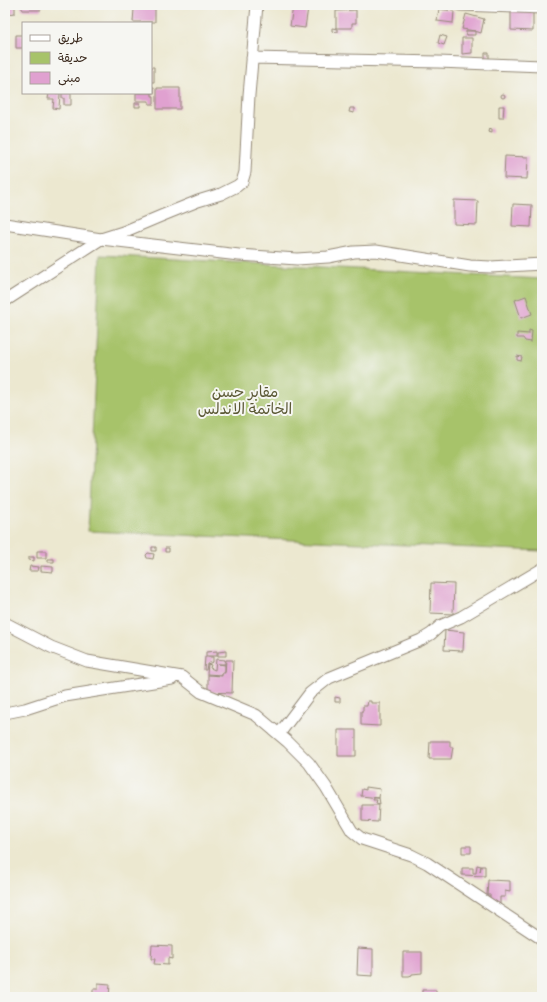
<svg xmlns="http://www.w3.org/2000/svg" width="547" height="1002" font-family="Sriracha,'Playpen Sans Arabic',sans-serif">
	<rect width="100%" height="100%" fill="#f6f6f2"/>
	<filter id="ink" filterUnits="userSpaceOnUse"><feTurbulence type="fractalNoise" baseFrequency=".025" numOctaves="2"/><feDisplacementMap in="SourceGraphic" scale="8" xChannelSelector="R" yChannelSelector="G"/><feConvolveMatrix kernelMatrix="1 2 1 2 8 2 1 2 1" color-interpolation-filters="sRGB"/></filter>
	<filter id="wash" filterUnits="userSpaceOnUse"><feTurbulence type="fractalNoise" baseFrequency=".012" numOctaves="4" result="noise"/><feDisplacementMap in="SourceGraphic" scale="16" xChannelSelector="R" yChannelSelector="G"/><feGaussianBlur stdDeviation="0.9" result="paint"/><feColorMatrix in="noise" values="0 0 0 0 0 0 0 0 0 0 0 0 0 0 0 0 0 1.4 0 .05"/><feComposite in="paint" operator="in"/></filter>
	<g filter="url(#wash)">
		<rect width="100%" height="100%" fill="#ece8d0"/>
		<path fill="#a7c36a" stroke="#717644" d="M100,255l442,24v272l-454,-20z"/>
		<g id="blocks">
			<path fill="#e0a1d0" d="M5,5h10v8l-6,1v-3h-4z
				M20,5h21v5h-18z
				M139,5h15v4h1v13h-22l1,-13h5z
				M293,6l15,2 -3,20 -15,-2z
				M439,9l15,2 -1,12 -16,-2z
				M356,10v13h-4v5h-16v-17z
				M511,10l22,1v20l-22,-1z
				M466,14l18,5 -3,14 -6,-2v4h-9v-4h9l-13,-2z
				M332,28l6,1v3l-6,-1z
				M16,35h7v13h-7z
				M440,35l7,2 -3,8 -6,-2z
				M462,38h10v15l-10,1z
				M485,53h4v7h-4z
				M151,67h3v15h-3z
				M151,87h3v6h-3z
				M157,88h23v21h-23z
				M49,93h11l-1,16 -6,-1 1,-9h-6z
				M62,93h9v12h-7v-7h-2z
				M136,93h16v3h2v8h-5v-3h-13z
				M501 96a2 2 0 1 1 4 0a2 2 0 1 1-4 0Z
				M135,103h5v4h-5z
				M499,106h5l-1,12h-4z
				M350,108h4v5l-5,-1z
				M489,128l3,1v4l-4,-1z
				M505,156l23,1 -1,22 -23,-1z
				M454,200l24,1 -1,24 -23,-1z
				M513,204l19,1 -1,22 -19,-1z
				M526,296l6,18 -11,4 -6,-18z
				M529,330l3,1 -1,11 -6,-1 -2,-3h-6v-5l12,1z
				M517,356l5,1 -1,4 -4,-1z
				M152,547h4v4h-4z
				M165,548h4v4h-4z
				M37,551h9v7h-9z
				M148,553l6,1 -1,5 -6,-1 -1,-3z
				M29,557h5v4l-5,-1z
				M48,559h6v3h-6z
				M30,566l9,1 -1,4h-9z
				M41,566l12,1v5l-12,-1z
				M431,583l23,1 -1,30 -23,-1z
				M445,630l19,2 -1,19 -19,-1z
				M217,651v5h-11v-4z
				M226,651v5h-8v-4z
				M205,657h8v5l-6,2 -1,6h-2z
				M216,659l9,1v4h-7l7,1v7h-3v3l-15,-1 1,-10 3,1 -1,3 5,2z
				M226,660h7l-1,33 -24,-1v-17l14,1v-3h3z
				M335,697l5,1v4h-5z
				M368,701h3v2h9v23l-19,-1v-14h2v-5h4z
				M338,730h18v26h-18z
				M430,741h20v6h3l-2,12h-22z
				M366,787l14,2 -1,9 -18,-2 1,-7 4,1z
				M374,798h5l1,6 -4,-1 1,-3h-4z
				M362,805h17l-1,17 -16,-1z
				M462,846h9v7h-9z
				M477,865l4,1 -1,6 1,-6h4v10l-23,-1v-7h11v5h3z
				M488,880l22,1v11l-5,-1v6h-5v7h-10v-9h-3z
				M152,945l20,1v13l-4,-1v7l-14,-1 1,-5h-4z
				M358,948l15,1v27l-16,-1z
				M403,952h19v21l-10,1v1l-3,1h-6z
				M98,983l12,1 -1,13h-16v-8h5z
				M422,990h14v7h-14z"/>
		</g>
	</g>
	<g filter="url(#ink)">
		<use href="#blocks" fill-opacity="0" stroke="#948977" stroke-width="1"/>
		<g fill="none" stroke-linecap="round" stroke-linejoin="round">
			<g stroke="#948977" stroke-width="13">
				<path id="minor" d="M460,5l82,3
					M252,58l186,4 104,4
					M5,224l96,15 138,16 58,4 31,-2 26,-5 22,-1 94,15 21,1 51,-3
					M5,301l96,-62 22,-7 38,-16 37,-15 23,-7 16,-8 5,-4 3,-10 4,-77 8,-90
					M5,623l46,24 36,14 95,16 19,15 55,23 32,27 21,21 17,24 26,44 10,8 49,16 16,8 115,76
					M5,713l20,-4 40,-13 107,-17
					M279,734l31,-41 19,-15 92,-38 10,-6 9,-8 21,-9 81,-48"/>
			</g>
			<use href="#minor" stroke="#fff" stroke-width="11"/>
		</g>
	</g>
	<g text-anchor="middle" stroke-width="4" stroke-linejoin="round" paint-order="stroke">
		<g font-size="15" fill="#5b5835" stroke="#f6f6f2">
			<text x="245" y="397">مقابر حسن<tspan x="245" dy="17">الخاتمة الاندلس</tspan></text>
		</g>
	</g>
	<rect width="547" height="1002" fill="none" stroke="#f6f6f2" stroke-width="20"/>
	<rect x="22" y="22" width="130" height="72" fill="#f6f6f2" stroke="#aba49d"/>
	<rect x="30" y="35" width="20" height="6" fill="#ffffff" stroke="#aba49d"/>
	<text x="58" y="42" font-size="12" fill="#3b2a1e">طريق</text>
	<rect x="30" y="52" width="20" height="12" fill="#a7c36a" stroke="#aba49d"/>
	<text x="58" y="62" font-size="12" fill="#3b2a1e">حديقة</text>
	<rect x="30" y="72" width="20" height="12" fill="#e0a1d0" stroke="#aba49d"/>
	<text x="58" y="82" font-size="12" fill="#3b2a1e">مبنى</text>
</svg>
